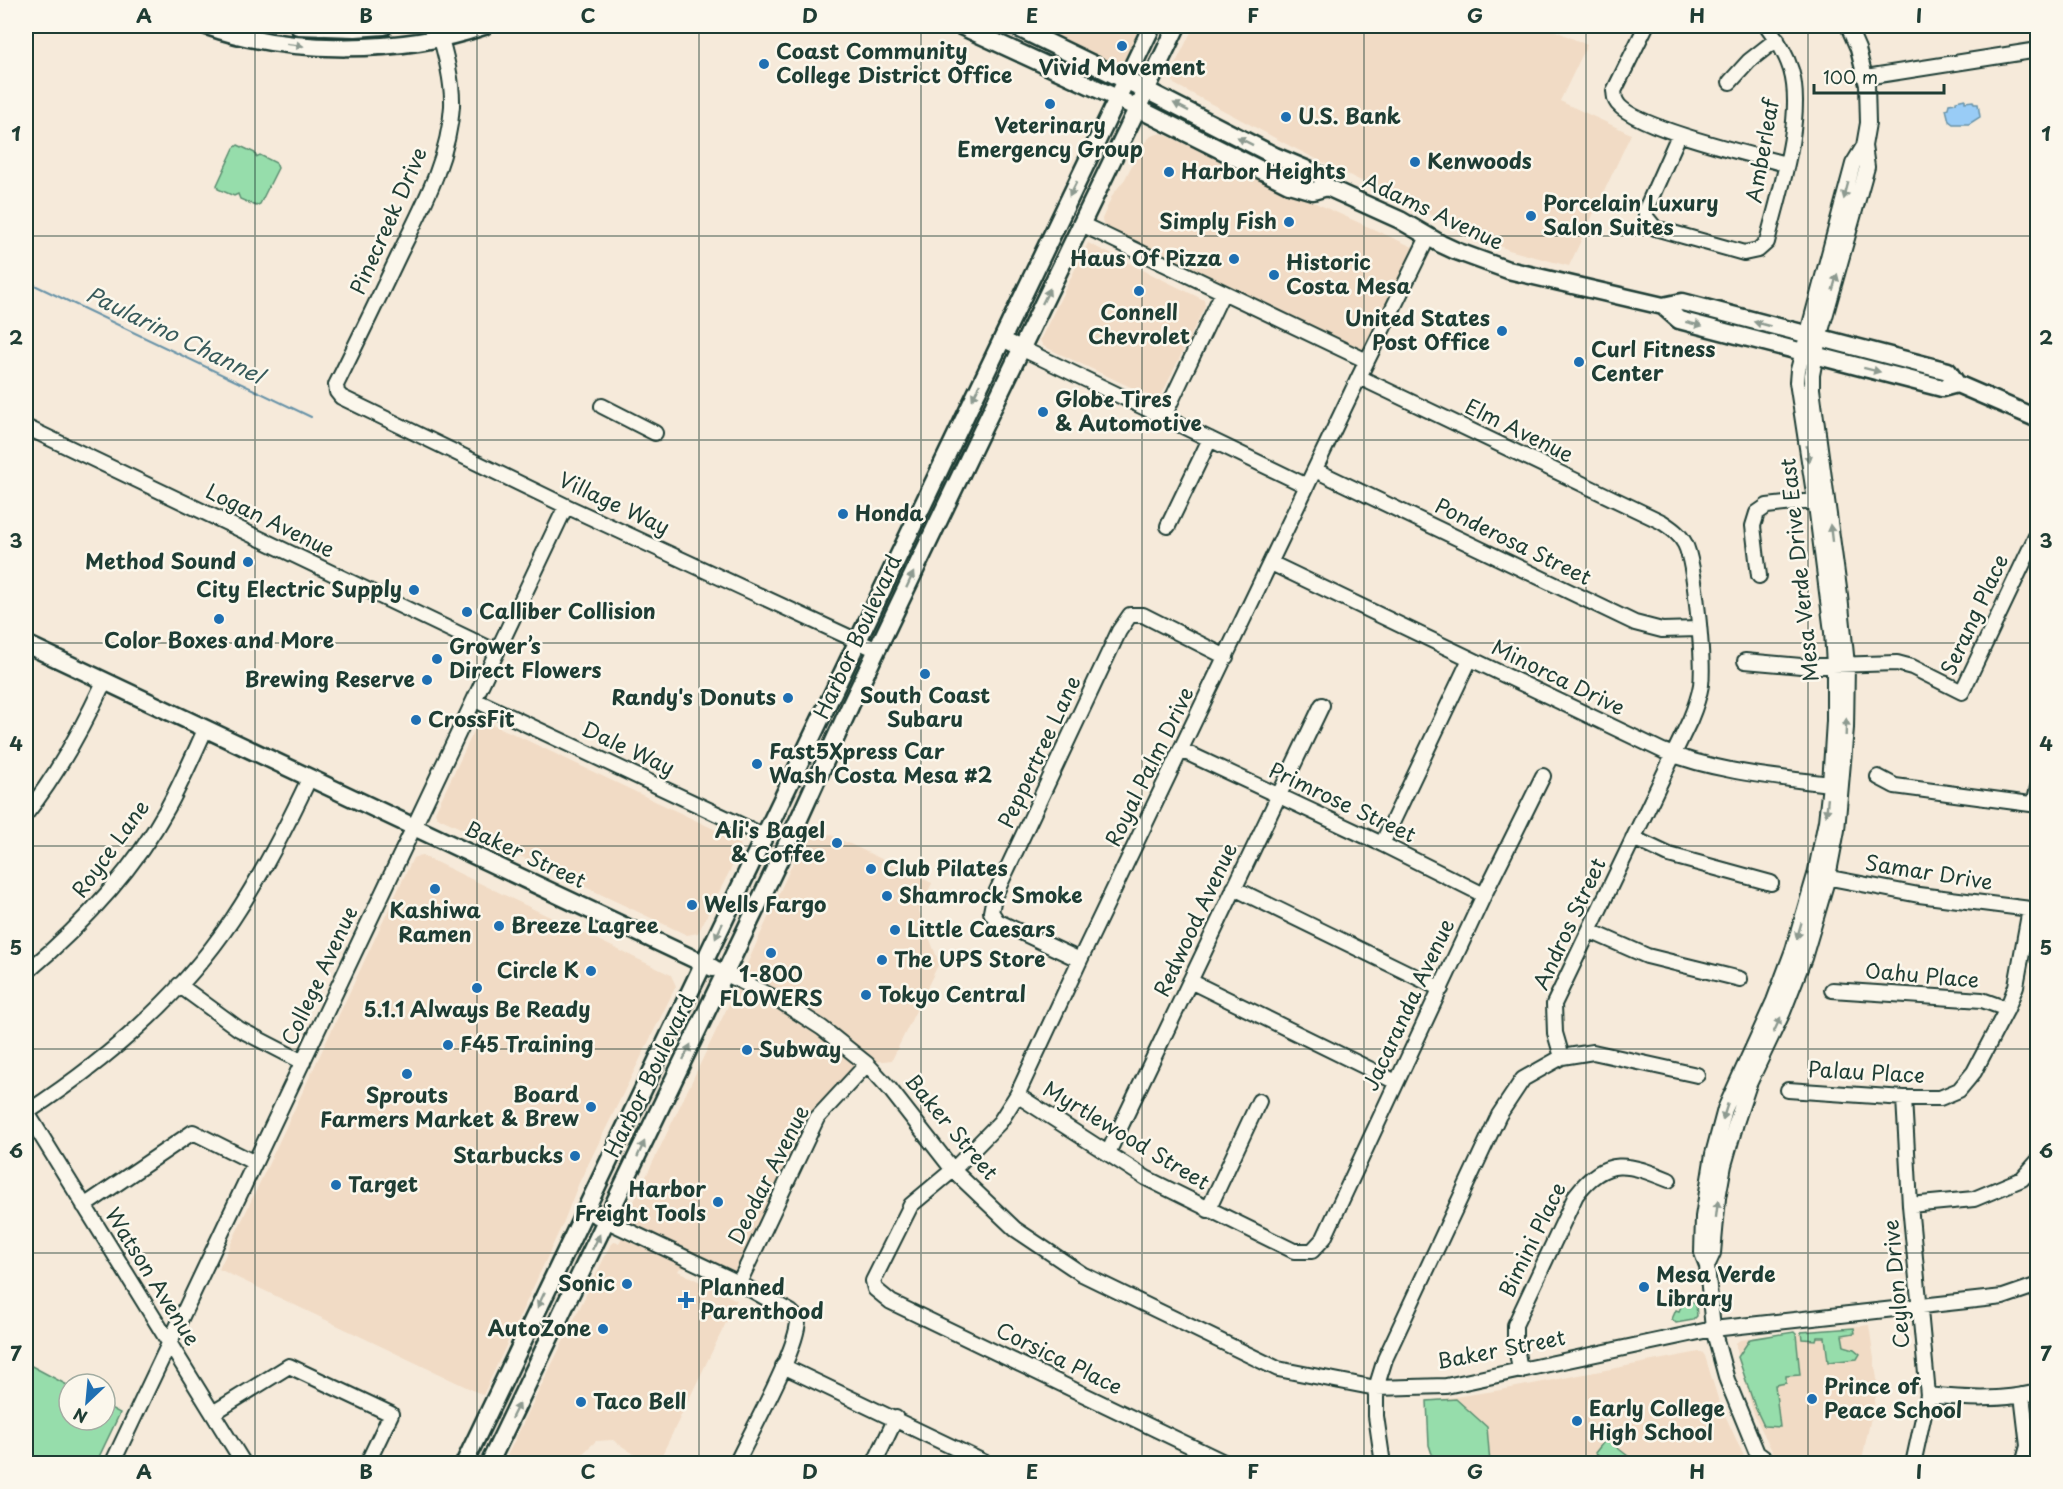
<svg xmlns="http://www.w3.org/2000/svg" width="2063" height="1489" font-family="'Playpen Sans',sans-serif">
	<rect width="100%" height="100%" fill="#f6eada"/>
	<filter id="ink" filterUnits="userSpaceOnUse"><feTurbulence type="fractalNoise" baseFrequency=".0167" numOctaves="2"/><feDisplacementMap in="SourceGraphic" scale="12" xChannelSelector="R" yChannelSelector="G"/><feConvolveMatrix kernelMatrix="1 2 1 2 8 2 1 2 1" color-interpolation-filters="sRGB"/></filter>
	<g filter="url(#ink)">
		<path fill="#f1dbc5" d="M1024,26h120l-22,46z
			M1194,26h351l42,19 -27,56 71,33 -62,132 -60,-16 -50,-21 -169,-83 -116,-62 -3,-11z
			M1161,133l254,115 -50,104 -145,-64 -116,-59 -2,-10 11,-25 12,-15 17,-34 9,-9z
			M1088,243l116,57 1,6 -44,90 -7,2 -111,-52 -3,-6z
			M486,721l249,118 5,4 1,6 -43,84 -11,2 -250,-118 -2,-5 42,-87z
			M810,825l122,58 -13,28 20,52 -47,97 -35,4 -49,55 -73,152 -55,-3 -2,3 59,29 -79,163 -14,-2 -31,-21 -17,1 -17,16 -2,6 -74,1 107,-218 4,-4 5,1 12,-23 -3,-6 100,-208z
			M421,855l250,120 5,11 -98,199 -14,36 -81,174 -264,-126 194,-411z
			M1869,1325l9,61 -17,77h-82l-4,-6 -22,-45 -17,-65v-4l4,-3z
			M1699,1352h3l3,4 14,46 28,61h-312l-6,-18 -2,-44 74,-11z"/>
		<path fill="#96ddab" stroke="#5a8d70" stroke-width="1.5" d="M238,145l17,8 1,4 4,-2 16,8 2,5 -18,36 -4,2 -16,-7 -2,-5 -4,2 -16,-7 -1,-4 17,-37z
			M1685,1298l11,6 1,12 -4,4 -17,3 -4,-4 4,-9 3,1z
			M1854,1328l1,5 -13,2 2,11 10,3 6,5 -3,5 -29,3 -3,-25h-8l-1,3 -14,-1 -1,-7z
			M1794,1332l2,2 4,41 -14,1v7l-11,2 5,42 -16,-1 -9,-19 -17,-50 12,-18z
			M26,1363l43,23v34h36v-15l15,8 -24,50h-70z
			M1456,1399l31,28 3,36h-55l-6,-18 -2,-44z
			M1606,1439l22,17 -6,7h-15l-12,-10z"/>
		<path fill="#99ccf6" stroke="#6893a8" stroke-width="1.5" d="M1965,99v3l8,-1 1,3h4l2,13 -11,7h-16l-4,-3 -3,-12 2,-1 1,-4 7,-1v-2z"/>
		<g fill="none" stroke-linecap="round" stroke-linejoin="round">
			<path stroke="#6893a8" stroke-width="2" d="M26,281l285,136"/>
			<g stroke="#1f3d34" stroke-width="18">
				<path id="minor" d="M437,26c8,25 16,54 15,80 -3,53 -29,100 -52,147 -21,44 -42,88 -64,132l1,7 4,5 225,109 311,144
					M1646,26l-32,65c1,4 0,7 2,10 11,25 140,55 170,63
					M1866,77l172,-27
					M1730,82l19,-21 28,-22
					M1679,135l-33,74v8l9,11 89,25 14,-3 9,-8c12,-48 38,-125 24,-172 -5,-16 -14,-31 -24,-44
					M1081,224l286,137
					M1002,339l305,147
					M1359,377l303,145c9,6 18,12 23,22 10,19 19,117 16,141 -2,12 -6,23 -11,35l-136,284 1,29 7,24 -39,22 -24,36 -114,244 -9,29v28l7,48
					M602,406l53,27
					M1164,416l59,-124
					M26,427l471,225
					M1315,470l320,153 27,7 36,-1
					M1168,526l42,-87
					M1271,563l392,188c56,22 115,26 174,34
					M1759,576l-6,-50 4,-13 10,-7 55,-6
					M1745,661l56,5 96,-3 15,4 50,25 76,-160
					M475,700l289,136
					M1181,750l201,94 102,51
					M1878,777l17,9 143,19
					M2034,805l4,-18
					M26,814c32,-40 56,-85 78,-132
					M1633,838l36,17 102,28
					M1382,844l88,-185
					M1820,876l99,19 119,15
					M1234,888l207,101
					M1590,931l57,25 93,23
					M1080,960l-83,-39 -6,-9 3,-15 125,-266 11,-16h13l83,42
					M26,973c55,-47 106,-100 141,-164 14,-25 26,-53 38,-79
					M724,973l53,26 45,29 45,36 22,24 64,82 62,59 67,45 196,95 98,19 70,-2 267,-57 290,-32 35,-12
					M1190,981l206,101
					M179,985l60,44 64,33
					M1832,990l150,10 25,9
					M1562,1057l31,-5 104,23
					M1788,1090l116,8h36l19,-8 15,-18 33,-63 9,-23 14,-77
					M1017,1095l129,83 148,73h18l12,-13 160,-343 59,-119
					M1904,1098l6,107 18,190 -15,69
					M26,1111l218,353
					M26,1113c78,-51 153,-114 206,-193 30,-45 54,-92 77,-141
					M1108,1153l214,-448
					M1910,1205l64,-6 48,-20 16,-18
					M84,1206l109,-74 60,30
					M584,1210l155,73 52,29 7,7c1,28 -48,115 -62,145
					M1208,1210l51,-109
					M1707,1266l6,-13 5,-55 6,-33 12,-42 13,-39 34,-72 21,-54 24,-81 9,-47 9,-102 1,-63 -7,-69 -28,-207v-14l7,-37 48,-171 -3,-21 4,-23 -1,-38 -9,-36 -10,-23
					M739,1283l78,-165 50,-54
					M783,1366l205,98
					M1520,1371l-5,-32v-14l61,-130c30,-40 53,-31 93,-15
					M1928,1395c38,4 72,6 110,-3
					M2022,1395l6,51 -5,18
					M213,1413l76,-47 102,48 -24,50
					M1757,1453l15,11
					M112,1464l454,-958
					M605,1464h8
					M874,1464l22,-46
					M1228,1464l-337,-162 -16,-13 -2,-8 38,-76 42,-35 47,-48 17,-27 63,-135 279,-583 69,-140
					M1758,1464l-1,-11 -30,-73 -14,-51 -6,-63 -5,-13 1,-36 10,-63 12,-45 49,-108 19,-51 22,-75 11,-54 4,-37 4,-63v-56l-2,-33 -15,-119 -20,-131 1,-12 55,-206 11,-18"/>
			</g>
			<g stroke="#1f3d34" stroke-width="21">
				<path id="major" d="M207,26c81,29 196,28 277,0
					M298,26l57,2 29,-2
					M961,26l156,72 172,86 24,7 14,-4
					M1014,26l132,64 129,66 45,19 7,12 73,33 41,24 15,7 52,19 155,36 19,-4 266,69 9,13 81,35
					M1663,306l16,14 263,68 15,-4
					M26,644l687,324
					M464,1464l688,-1438
					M489,1464l310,-645 52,-115 134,-280 192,-398"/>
			</g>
			<use href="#minor" stroke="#fbf7ec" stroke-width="14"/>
			<use href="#major" stroke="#fbf7ec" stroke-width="16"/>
		</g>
		<defs><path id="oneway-solid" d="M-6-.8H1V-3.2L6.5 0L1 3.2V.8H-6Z" transform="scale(1.5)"/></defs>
		<g fill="#8d9a90">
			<use href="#oneway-solid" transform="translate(295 45) rotate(7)"/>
			<use href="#oneway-solid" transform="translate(1181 107) rotate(-153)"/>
			<use href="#oneway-solid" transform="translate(1245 141) rotate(-153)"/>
			<use href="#oneway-solid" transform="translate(1073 189) rotate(116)"/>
			<use href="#oneway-solid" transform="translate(1846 191) rotate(105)"/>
			<use href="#oneway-solid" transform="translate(1835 282) rotate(-74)"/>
			<use href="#oneway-solid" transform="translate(1046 296) rotate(-64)"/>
			<use href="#oneway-solid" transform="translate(1694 324) rotate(14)"/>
			<use href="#oneway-solid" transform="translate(1762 324) rotate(-165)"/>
			<use href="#oneway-solid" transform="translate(1872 370) rotate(14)"/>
			<use href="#oneway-solid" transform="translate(976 392) rotate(116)"/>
			<use href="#oneway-solid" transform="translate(1808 454) rotate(81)"/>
			<use href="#oneway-solid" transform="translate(1831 533) rotate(-97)"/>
			<use href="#oneway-solid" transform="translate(910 580) rotate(-65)"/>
			<use href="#oneway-solid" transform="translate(1846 727) rotate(-88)"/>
			<use href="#oneway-solid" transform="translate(1827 807) rotate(96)"/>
			<use href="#oneway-solid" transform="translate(719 931) rotate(115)"/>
			<use href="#oneway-solid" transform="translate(1799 931) rotate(106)"/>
			<use href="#oneway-solid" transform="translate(1777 1025) rotate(-65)"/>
			<use href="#oneway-solid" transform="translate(687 1052) rotate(-64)"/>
			<use href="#oneway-solid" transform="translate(1725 1112) rotate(108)"/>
			<use href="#oneway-solid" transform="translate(641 1149) rotate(-65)"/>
			<use href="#oneway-solid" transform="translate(1717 1209) rotate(-83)"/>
			<use href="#oneway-solid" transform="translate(596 1242) rotate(-64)"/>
			<use href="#oneway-solid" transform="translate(541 1300) rotate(115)"/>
			<use href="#oneway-solid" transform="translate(515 1411) rotate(-64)"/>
		</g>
	</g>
	<path fill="none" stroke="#1f3d34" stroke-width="1.5" stroke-opacity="0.55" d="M255,26v1438M477,26v1438M699,26v1438M921,26v1438M1142,26v1438M1364,26v1438M1586,26v1438M1808,26v1438M26,236h2012M26,440h2012M26,643h2012M26,846h2012M26,1049h2012M26,1253h2012"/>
	<g fill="#1f6fb2" stroke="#fbf7ec" stroke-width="2">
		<circle cx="1122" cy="46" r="6"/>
		<circle cx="764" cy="64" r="6"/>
		<circle cx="1050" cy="104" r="6"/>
		<circle cx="1286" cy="117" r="6"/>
		<circle cx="1415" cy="162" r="6"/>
		<circle cx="1169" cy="172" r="6"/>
		<circle cx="1531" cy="216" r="6"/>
		<circle cx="1289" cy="222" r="6"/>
		<circle cx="1234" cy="259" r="6"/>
		<circle cx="1274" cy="275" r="6"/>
		<circle cx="1139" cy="291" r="6"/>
		<circle cx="1502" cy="331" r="6"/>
		<circle cx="1579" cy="362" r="6"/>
		<circle cx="1043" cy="412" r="6"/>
		<circle cx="843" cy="514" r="6"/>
		<circle cx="248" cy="562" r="6"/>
		<circle cx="414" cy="590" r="6"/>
		<circle cx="467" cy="612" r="6"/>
		<circle cx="219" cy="619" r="6"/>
		<circle cx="437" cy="659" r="6"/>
		<circle cx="925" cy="674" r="6"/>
		<circle cx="427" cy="680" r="6"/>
		<circle cx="788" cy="698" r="6"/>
		<circle cx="416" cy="720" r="6"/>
		<circle cx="757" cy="764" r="6"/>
		<circle cx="837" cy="843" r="6"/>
		<circle cx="871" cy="869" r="6"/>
		<circle cx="435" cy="889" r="6"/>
		<circle cx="887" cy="896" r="6"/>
		<circle cx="692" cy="905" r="6"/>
		<circle cx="499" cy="926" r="6"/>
		<circle cx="895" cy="930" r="6"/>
		<circle cx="771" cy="953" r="6"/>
		<circle cx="882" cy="960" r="6"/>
		<circle cx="591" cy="971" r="6"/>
		<circle cx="477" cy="988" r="6"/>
		<circle cx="866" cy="995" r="6"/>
		<circle cx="448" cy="1045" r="6"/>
		<circle cx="747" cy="1050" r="6"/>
		<circle cx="407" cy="1074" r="6"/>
		<circle cx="591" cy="1107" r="6"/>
		<circle cx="575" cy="1156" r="6"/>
		<circle cx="336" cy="1185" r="6"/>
		<circle cx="718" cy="1202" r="6"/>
		<circle cx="627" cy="1284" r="6"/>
		<circle cx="1644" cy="1287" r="6"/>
		<path d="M683 1291h6v6h6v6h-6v6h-6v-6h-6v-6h6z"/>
		<circle cx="603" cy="1329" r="6"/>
		<circle cx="1812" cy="1399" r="6"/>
		<circle cx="581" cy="1402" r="6"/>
		<circle cx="1577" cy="1421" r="6"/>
	</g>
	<g text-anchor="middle" stroke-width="5" stroke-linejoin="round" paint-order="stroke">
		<g font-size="21" font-weight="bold" fill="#1f3d34" stroke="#fbf7ec" text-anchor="start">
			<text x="776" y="59">Coast Community<tspan x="776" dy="24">College District Office</tspan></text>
			<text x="1122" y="75" text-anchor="middle">Vivid Movement</text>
			<text x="1298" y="124">U.S. Bank</text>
			<text x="1050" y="133" text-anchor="middle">Veterinary<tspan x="1050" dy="24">Emergency Group</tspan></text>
			<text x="1427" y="169">Kenwoods</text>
			<text x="1181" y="179">Harbor Heights</text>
			<text x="1543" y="211">Porcelain Luxury<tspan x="1543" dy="24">Salon Suites</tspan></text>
			<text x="1277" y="229" text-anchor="end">Simply Fish</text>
			<text x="1222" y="266" text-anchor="end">Haus Of Pizza</text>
			<text x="1286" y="270">Historic<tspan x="1286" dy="24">Costa Mesa</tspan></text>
			<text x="1139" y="320" text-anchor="middle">Connell<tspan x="1139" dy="24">Chevrolet</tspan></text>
			<text x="1490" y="326" text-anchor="end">United States<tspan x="1490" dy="24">Post Office</tspan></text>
			<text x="1591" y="357">Curl Fitness<tspan x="1591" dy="24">Center</tspan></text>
			<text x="1055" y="407">Globe Tires<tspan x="1055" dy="24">&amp; Automotive</tspan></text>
			<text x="855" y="521">Honda</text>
			<text x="236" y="569" text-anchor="end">Method Sound</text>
			<text x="402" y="597" text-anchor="end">City Electric Supply</text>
			<text x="479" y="619">Calliber Collision</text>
			<text x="219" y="648" text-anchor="middle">Color Boxes and More</text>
			<text x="449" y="654">Grower’s<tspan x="449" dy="24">Direct Flowers</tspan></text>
			<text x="415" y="687" text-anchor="end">Brewing Reserve</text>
			<text x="925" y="703" text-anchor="middle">South Coast<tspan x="925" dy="24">Subaru</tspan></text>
			<text x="776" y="705" text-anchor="end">Randy's Donuts</text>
			<text x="428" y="727">CrossFit</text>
			<text x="769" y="759">Fast5Xpress Car<tspan x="769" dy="24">Wash Costa Mesa #2</tspan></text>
			<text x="825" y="838" text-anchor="end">Ali's Bagel<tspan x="825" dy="24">&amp; Coffee</tspan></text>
			<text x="883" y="876">Club Pilates</text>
			<text x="899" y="903">Shamrock Smoke</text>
			<text x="704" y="912">Wells Fargo</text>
			<text x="435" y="918" text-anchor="middle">Kashiwa<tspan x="435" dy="24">Ramen</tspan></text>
			<text x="511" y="933">Breeze Lagree</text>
			<text x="907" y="937">Little Caesars</text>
			<text x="894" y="967">The UPS Store</text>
			<text x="579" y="978" text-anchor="end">Circle K</text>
			<text x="771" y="982" text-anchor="middle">1-800<tspan x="771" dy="24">FLOWERS</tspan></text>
			<text x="878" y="1002">Tokyo Central</text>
			<text x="477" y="1017" text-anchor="middle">5.1.1 Always Be Ready</text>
			<text x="460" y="1052">F45 Training</text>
			<text x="759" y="1057">Subway</text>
			<text x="579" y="1102" text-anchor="end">Board<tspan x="579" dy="24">&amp; Brew</tspan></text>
			<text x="407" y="1103" text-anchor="middle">Sprouts<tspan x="407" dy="24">Farmers Market</tspan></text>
			<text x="563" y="1163" text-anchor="end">Starbucks</text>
			<text x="348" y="1192">Target</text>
			<text x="706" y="1197" text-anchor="end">Harbor<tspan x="706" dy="24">Freight Tools</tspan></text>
			<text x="1656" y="1282">Mesa Verde<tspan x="1656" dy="24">Library</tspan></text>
			<text x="615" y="1291" text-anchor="end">Sonic</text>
			<text x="700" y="1295">Planned<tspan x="700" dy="24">Parenthood</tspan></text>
			<text x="591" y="1336" text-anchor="end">AutoZone</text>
			<text x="1824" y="1394">Prince of<tspan x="1824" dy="24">Peace School</tspan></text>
			<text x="593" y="1409">Taco Bell</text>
			<text x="1589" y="1416">Early College<tspan x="1589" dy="24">High School</tspan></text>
		</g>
		<g font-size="21" fill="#1f3d34" stroke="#fbf7ec">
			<text transform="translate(1763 151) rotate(-80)" y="7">Amberleaf</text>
			<text transform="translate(1433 212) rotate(25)" y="7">Adams Avenue</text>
			<text transform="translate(389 221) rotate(-66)" y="7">Pinecreek Drive</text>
			<text transform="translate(1519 431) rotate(26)" y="7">Elm Avenue</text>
			<text transform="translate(614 504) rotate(25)" y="7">Village Way</text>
			<text transform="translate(270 521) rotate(26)" y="7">Logan Avenue</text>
			<text transform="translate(1513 542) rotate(26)" y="7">Ponderosa Street</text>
			<text transform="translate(1800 570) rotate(-96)" y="7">Mesa Verde Drive East</text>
			<text transform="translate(1975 615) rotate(-65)" y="7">Serang Place</text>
			<text transform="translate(858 637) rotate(-65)" y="7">Harbor Boulevard</text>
			<text transform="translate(1558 678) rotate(26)" y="7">Minorca Drive</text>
			<text transform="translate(628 749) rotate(25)" y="7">Dale Way</text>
			<text transform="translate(1040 752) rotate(-65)" y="7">Peppertree Lane</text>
			<text transform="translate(1150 767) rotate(-64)" y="7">Royal Palm Drive</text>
			<text transform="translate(1342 803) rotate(25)" y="7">Primrose Street</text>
			<text transform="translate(111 849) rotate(-54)" y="7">Royce Lane</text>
			<text transform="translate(525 855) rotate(25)" y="7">Baker Street</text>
			<text transform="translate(1929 873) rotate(9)" y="7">Samar Drive</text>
			<text transform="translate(1196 920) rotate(-65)" y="7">Redwood Avenue</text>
			<text transform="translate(1570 924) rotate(-65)" y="7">Andros Street</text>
			<text transform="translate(320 976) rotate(-65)" y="7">College Avenue</text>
			<text transform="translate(1922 976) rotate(5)" y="7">Oahu Place</text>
			<text transform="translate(1409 1005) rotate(-65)" y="7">Jacaranda Avenue</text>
			<text transform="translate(1866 1073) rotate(3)" y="7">Palau Place</text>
			<text transform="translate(650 1076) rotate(-64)" y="7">Harbor Boulevard</text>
			<text transform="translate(951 1127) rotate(50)" y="7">Baker Street</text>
			<text transform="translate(1126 1136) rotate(31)" y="7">Myrtlewood Street</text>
			<text transform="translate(769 1175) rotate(-63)" y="7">Deodar Avenue</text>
			<text transform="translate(1533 1240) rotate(-64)" y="7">Bimini Place</text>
			<text transform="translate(152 1277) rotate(58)" y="7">Watson Avenue</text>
			<text transform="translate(1897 1284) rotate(-95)" y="7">Ceylon Drive</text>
			<text transform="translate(1501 1350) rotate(-11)" y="7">Baker Street</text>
			<text transform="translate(1059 1359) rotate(26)" y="7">Corsica Place</text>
		</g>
		<g font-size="22" font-style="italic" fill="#375a5b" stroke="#fbf7ec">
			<text transform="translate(175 335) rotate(26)" y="8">Paularino Channel</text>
		</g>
	</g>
	<rect width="2063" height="1489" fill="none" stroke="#fbf7ec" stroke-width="66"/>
	<g transform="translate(87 1402) rotate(206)"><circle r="28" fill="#fbf7ec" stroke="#a3ada2" stroke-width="1.5"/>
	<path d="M0-4.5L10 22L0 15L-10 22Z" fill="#1f6fb2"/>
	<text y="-9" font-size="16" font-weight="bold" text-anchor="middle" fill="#1f3d34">N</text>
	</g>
	<path d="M1814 84v9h130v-9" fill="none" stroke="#1f3d34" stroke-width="3"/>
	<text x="1823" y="84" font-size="18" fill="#1f3d34" stroke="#fbf7ec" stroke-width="4.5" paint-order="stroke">100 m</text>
	<rect x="33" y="33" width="1997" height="1423" fill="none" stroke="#1f3d34" stroke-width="2"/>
	<g font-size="20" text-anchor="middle" font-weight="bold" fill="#1f3d34">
		<text x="144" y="23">A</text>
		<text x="366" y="23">B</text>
		<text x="588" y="23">C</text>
		<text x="810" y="23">D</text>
		<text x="1032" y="23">E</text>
		<text x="1253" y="23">F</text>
		<text x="1475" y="23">G</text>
		<text x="1697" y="23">H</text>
		<text x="1919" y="23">I</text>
		<text x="16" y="141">1</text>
		<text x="2046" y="141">1</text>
		<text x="16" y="345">2</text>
		<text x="2046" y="345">2</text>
		<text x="16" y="548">3</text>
		<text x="2046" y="548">3</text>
		<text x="16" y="751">4</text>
		<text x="2046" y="751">4</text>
		<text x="16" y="955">5</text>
		<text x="2046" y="955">5</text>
		<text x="16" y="1158">6</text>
		<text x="2046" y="1158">6</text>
		<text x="16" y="1361">7</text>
		<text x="2046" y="1361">7</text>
		<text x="144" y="1479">A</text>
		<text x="366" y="1479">B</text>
		<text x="588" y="1479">C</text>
		<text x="810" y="1479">D</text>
		<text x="1032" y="1479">E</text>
		<text x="1253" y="1479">F</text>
		<text x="1475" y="1479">G</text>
		<text x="1697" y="1479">H</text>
		<text x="1919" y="1479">I</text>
	</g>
</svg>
